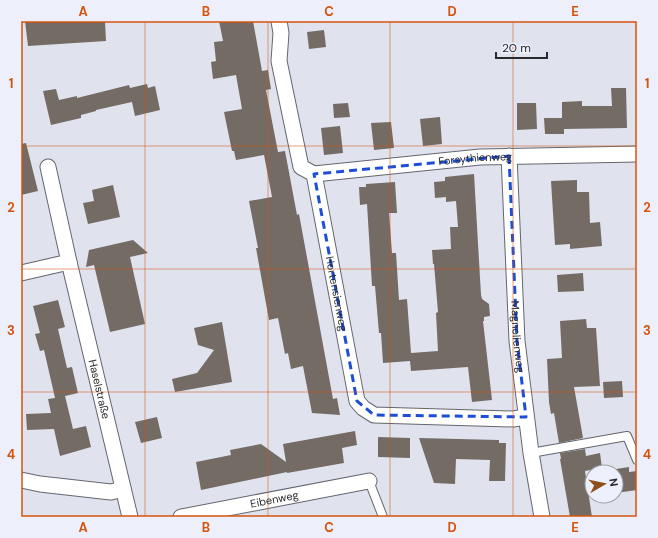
<svg xmlns="http://www.w3.org/2000/svg" width="658" height="538" font-family="'DM Sans',sans-serif">
	<rect width="100%" height="100%" fill="#e0e3ee"/>
	<path fill="#746b65" d="M25,21h80l1,20 -78,5z
		M219,21h34l9,50 6,-1 3,19 -5,1 12,62 7,-1 12,64 2,-1 34,185 4,-1 3,17 -28,-2 -9,-47 -12,3 -3,-16 -3,1 -7,-36 -9,2 -13,-72h2l-9,-47 23,-4 -8,-42 -28,5 -2,-9h-2l-8,-39 18,-3 -6,-34 -23,4 -2,-17 5,-1 -2,-19 9,-1z
		M324,30l2,17 -17,2 -2,-17z
		M147,84l1,4 7,-2 5,24 -25,6 -3,-14 -36,8v1l-15,4v3l-30,7 -8,-34 13,-2 3,11 18,-4v2l52,-13 1,3z
		M611,88h15l1,40 -63,1v5h-19l-1,-16h18v-16l20,-1v5h30z
		M348,103l2,14 -16,1 -1,-14z
		M517,103h19l1,26 -20,1z
		M440,117l2,27 -19,2 -3,-27z
		M391,122l3,26 -20,2 -3,-27z
		M340,126l3,27 -19,2 -3,-27z
		M26,143l12,48 -17,4v-51z
		M474,174l7,121 1,4 7,5 1,12 -6,1v4h-1l9,79 -20,2 -4,-35 -57,4 -1,-10 -27,2 -2,-30h-2l-4,-47h-3l-5,-82 -7,1 -1,-18h7v-3l29,-2 2,31h-8l3,40h4l3,47 8,-1 4,54 27,-2 -2,-38 2,-1 -4,-48h-1l-1,-14 19,-1 -1,-22h8l-2,-26 -10,1v-5l-11,1 -1,-16 11,-1v-4z
		M577,180v12h12l1,31 10,-1 2,24 -32,3v-5l-15,1 -4,-64z
		M113,185l7,32 -32,7 -5,-21 11,-2 -2,-11z
		M133,240l15,13 -18,4 15,67 -35,8 -16,-67 -8,2 3,-17z
		M583,273l1,18 -26,1 -1,-17z
		M58,300l7,27 -7,2 9,39 5,-1 6,26 -13,3 8,33 13,-3 5,21 -31,9 -6,-27 -27,1 -1,-16 25,-1 -3,-14 7,-1 -11,-48 -4,1 -5,-17 5,-1 -7,-27z
		M586,319l1,9h9l4,58 -26,1 9,51 -24,5 -5,-30 -3,1 -2,-12 -2,-43 15,-1 -2,-37z
		M222,322l10,60 -57,10 -3,-13 25,-6 17,-23 -16,-5 -4,-17z
		M622,381l1,16 -19,1 -1,-16z
		M157,417l5,21 -21,5 -6,-21z
		M355,431l2,14 -15,3 2,15 -57,10v-1l-86,18 -5,-28 35,-7 -1,-5 31,-6 25,18 -3,-18z
		M378,437l32,1v20l-32,-1z
		M419,438l80,2v3h7l-1,38h-16l1,-21 -34,-1 -1,25 -21,-1z
		M585,449l1,7 14,-3 2,15 -17,3 7,46h-22l-10,-58h1l-1,-6z
		M629,467v5l8,-1v19l-21,3v-24z"/>
	<g fill="none" stroke-linecap="round" stroke-linejoin="round">
		<g stroke="#64666f" stroke-width="10">
			<path id="lane" d="M531,453l96,-17 10,24
				M369,481l14,36"/>
		</g>
		<g stroke="#64666f" stroke-width="17">
			<g id="street">
				<path id="s1" d="M279,21l2,12 -2,28 22,106 13,7 43,227 6,7 11,7 139,4 13,-2"/>
				<path id="s2" d="M509,156l8,185 14,112 11,64"/>
				<path id="s3" d="M48,167l21,95 61,255"/>
				<path id="s4" d="M314,174l166,-17 157,-3"/>
				<path d="M21,273l48,-11"/>
				<path d="M21,480l19,4 71,8 12,-3"/>
				<path id="s5" d="M181,517l188,-36"/>
			</g>
		</g>
		<use href="#lane" stroke="#fff" stroke-width="8"/>
		<use href="#street" stroke="#fff" stroke-width="15"/>
	</g>
	<path fill="none" stroke="#1d4ed8" stroke-width="3" stroke-dasharray="8 5" stroke-linejoin="round" d="M509,156l8,185 9,76 -152,-2 -17,-14 -43,-227z"/>
	<path fill="none" stroke="#d5540f" stroke-width="1" stroke-opacity="0.55" d="M145,21v496M268,21v496M390,21v496M513,21v496M21,146h616M21,269h616M21,392h616"/>
	<g text-anchor="middle" stroke-width="4" stroke-linejoin="round" paint-order="stroke">
		<g font-size="11" fill="#292a2e" stroke="#edf0fb">
			<text dy="4" stroke="none"><textPath href="#s4" startOffset="162">Forsythienweg</textPath></text>
			<text dy="4" stroke="none"><textPath href="#s1" startOffset="285">Hortensienweg</textPath></text>
			<text dy="4" stroke="none"><textPath href="#s2" startOffset="181">Magnolienweg</textPath></text>
			<text dy="4" stroke="none"><textPath href="#s3" startOffset="228">Haselstraße</textPath></text>
			<text dy="4" stroke="none"><textPath href="#s5" startOffset="95">Eibenweg</textPath></text>
		</g>
	</g>
	<rect width="658" height="538" fill="none" stroke="#edf0fb" stroke-width="44"/>
	<g transform="translate(604 484) rotate(81)"><circle r="19" fill="#edf0fb" stroke="#9fa1a9"/>
	<path d="M0-3L7 15L0 10L-7 15Z" fill="#904f1a"/>
	<text y="-6" font-size="11" font-weight="bold" text-anchor="middle" fill="#292a2e">N</text>
	</g>
	<path d="M496 52v6h51v-6" fill="none" stroke="#292a2e" stroke-width="2"/>
	<text x="502" y="52" font-size="12" fill="#292a2e" stroke="#edf0fb" stroke-width="3" paint-order="stroke">20 m</text>
	<rect x="22" y="22" width="614" height="494" fill="none" stroke="#d5540f" stroke-width="1.5"/>
	<g font-size="13" text-anchor="middle" font-weight="bold" fill="#d5540f">
		<text x="83" y="16">A</text>
		<text x="206" y="16">B</text>
		<text x="329" y="16">C</text>
		<text x="452" y="16">D</text>
		<text x="575" y="16">E</text>
		<text x="11" y="88">1</text>
		<text x="647" y="88">1</text>
		<text x="11" y="212">2</text>
		<text x="647" y="212">2</text>
		<text x="11" y="335">3</text>
		<text x="647" y="335">3</text>
		<text x="11" y="459">4</text>
		<text x="647" y="459">4</text>
		<text x="83" y="532">A</text>
		<text x="206" y="532">B</text>
		<text x="329" y="532">C</text>
		<text x="452" y="532">D</text>
		<text x="575" y="532">E</text>
	</g>
</svg>
